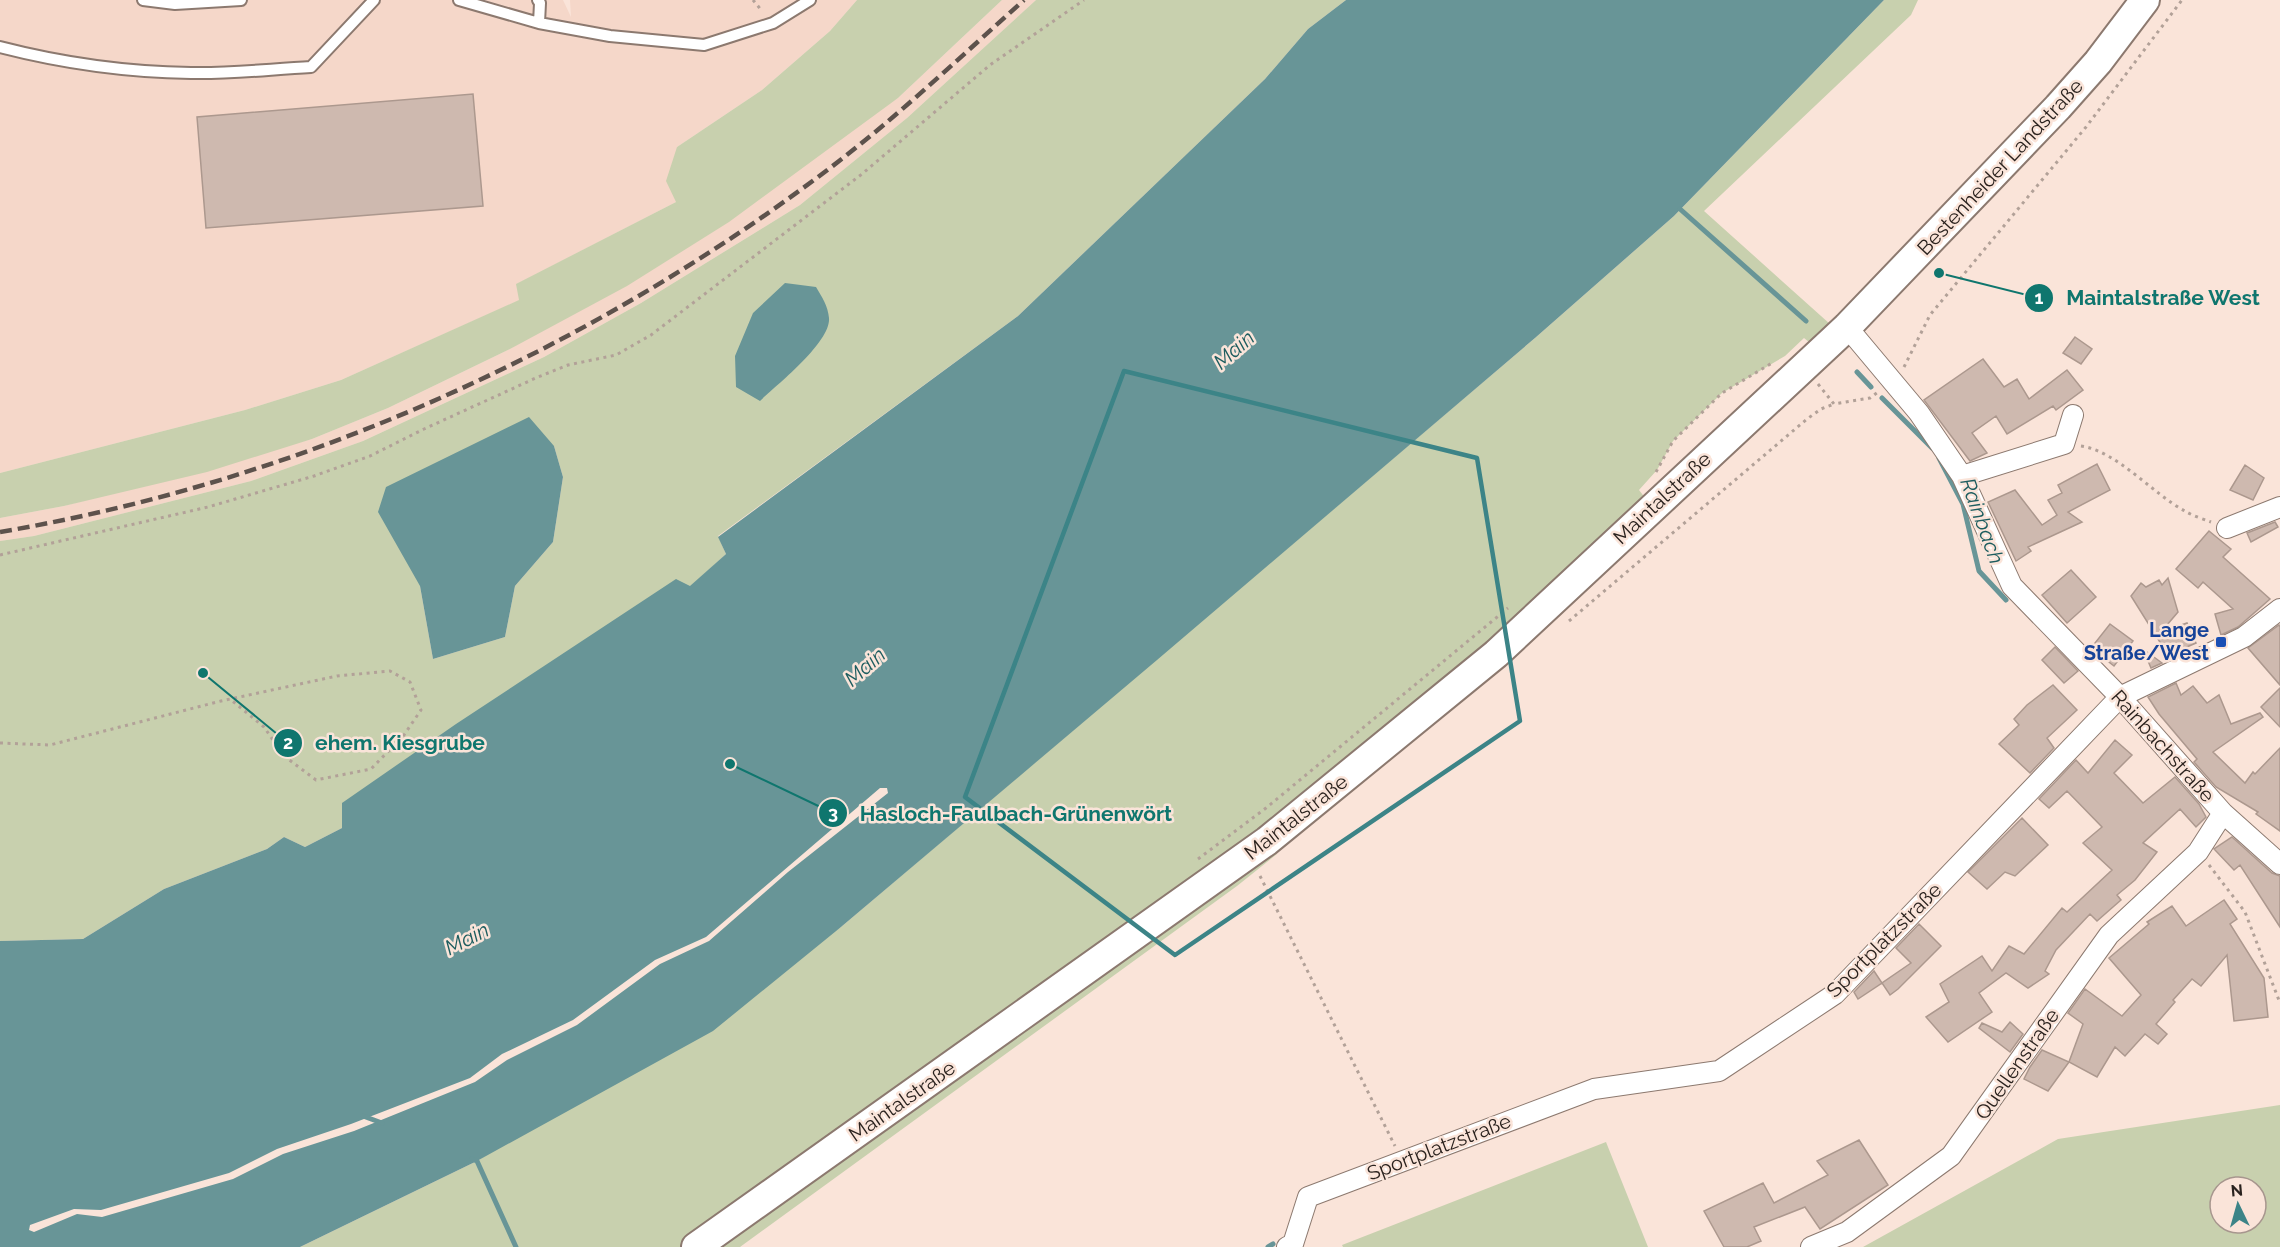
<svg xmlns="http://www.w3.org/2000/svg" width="2280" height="1247" font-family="Raleway,sans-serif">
	<rect width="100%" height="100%" fill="#fae4d9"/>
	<path fill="#f5d7c9" d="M0,0h563l8,17 -1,-17h287l-27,31 -68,59 -85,57 -1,55 -159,82 3,16 -179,80 -96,30 -245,63z
		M1002,0h34l-129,118 -107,87 -159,98 -97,54 -181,84 -112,40 -217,55 -34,5v-23l64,-12 248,-67 76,-31 122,-59 388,-251z"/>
	<path fill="#c8d0ae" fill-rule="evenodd" d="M857,0h145l-104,98 -169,124 -102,64 -117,63 -122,59 -76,31 -105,33 -143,34 -64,12v-45l245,-63 96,-30 178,-80 -3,-16 160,-82 -10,-21 11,-34 85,-57 68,-59z
		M1036,0h310l-38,29 -43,50 -247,237 -300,220 8,18 -37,34 -347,240 -37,19 -21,-10 -17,12 -103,40 -81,50 -83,2v-400l34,-5 217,-55 112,-40 181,-84 97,-54 159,-98 107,-87zM554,446l9,31 -10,65 -38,44 -10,51 -72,22 -13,-73z
		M1884,0h34l-7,15 -207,196 136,122 -20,18 -16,-13 -19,18 -63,37 -49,48 -16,29 -18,20 13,17 -384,334 9,13 -40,32 -497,361h-440l177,-86 364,-234 694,-589 139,-122z
		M2280,1105v142h-417l195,-108zM2220,1187h36v36h-36z
		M1606,1142l42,105h-305l-1,-2z"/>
	<path fill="#689597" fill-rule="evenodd" d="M1346,0h538l-210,216 -139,122 -378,322 -316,267 -128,104 -236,130 -177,86h-300v-306l83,-2 81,-50 103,-40 17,-12 21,10 37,-19v-25l114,-79 220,-145 14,7 36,-32 -8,-17 300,-221 247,-237 43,-50zM880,788h7l1,5 -100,79 -79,69 -49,23 -83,61 -70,35 -32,22 -121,49 -71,23 -50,25 -131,38 -25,-3 -43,18 -5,-2 1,-5 44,-16 27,1 128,-37 48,-24 74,-25 119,-46 32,-24 71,-34 82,-60 51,-23z
		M785,283l31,4c6,10 12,19 13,31 2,24 -51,66 -69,83l-24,-14 -1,-31 18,-43z
		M529,417l25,29 9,31 -10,65 -38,44 -10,51 -72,22 -13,-73 -42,-74 8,-25z"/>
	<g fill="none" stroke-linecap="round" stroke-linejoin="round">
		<path stroke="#689597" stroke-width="5" d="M1680,209l126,112
			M1857,372l14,15
			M1882,398l50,50
			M1939,458l24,46 16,67 27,29
			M363,1116l19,7
			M472,1159l5,2 39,86
			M1268,1247l5,-3"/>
	</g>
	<path fill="#ceb9af" stroke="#ac988e" stroke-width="1.5" d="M473,94l10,112 -277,22 -9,-111z
		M2075,337l17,12 -11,15 -18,-11z
		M1983,359l21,28 13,-8 12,20 38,-29 16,20 -27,20 -3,-4 -46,28 -11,-18 -24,17 15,20 -17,8 -46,-61z
		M2097,464l13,26 -42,22 14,10 -54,25 3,4 -15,10 -28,-59 27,-12 27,35 15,-10 -9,-15 14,-7 -4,-8z
		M2245,465l19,13 -11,22 -23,-10z
		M2275,522l3,5 -27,15 -4,-9z
		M2209,531l22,18 -8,8 47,42 -32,28 -17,8 -6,-21 18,-5 -30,-27 -5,6 -22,-19z
		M2071,570l25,27 -29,26 -25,-28z
		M2168,578l10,34 -17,20 26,-9 9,20 -28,12 -37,-59 10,-13 5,4 13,-7 3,5z
		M2110,624l23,17 -19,25 -23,-18z
		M2279,625l1,2v58l-32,-37z
		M2055,647l23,24 -14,12 -22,-23z
		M2143,649l19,14 -11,5z
		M2176,683l5,12 12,-9 14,17 12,-8 12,29 29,-11 3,4 -50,35 32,31 8,-11 2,2 25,-26v83l-24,-17 2,-2 -42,-25 -22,-25 3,-3 -38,-45 -11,-17z
		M2053,685l24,25 -30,28 7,10 -24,25 -31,-29 20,-19 -5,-6 13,-14z
		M2280,688v39l-19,-20z
		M2115,740l17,15 -18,18 29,30 32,-26 24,27 7,13 -10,10 -16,-18 -37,34 14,9 -22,28 -18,15 4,5 -24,21 -7,-7 -34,36 -11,21 4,3 -21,14 -22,-15 -27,20 13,19 -44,30 -22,-25 23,-15 -9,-18 42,-28 10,15 17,-25 15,8 38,-46 5,4 45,-42 -29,-27 19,-16 -35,-36 -18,17 -10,-9 37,-39 12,13z
		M2022,818l26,27 -33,31 -10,-4 -18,17 -19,-17z
		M2232,837l40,36 8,3v51l-40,-62 -6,5 -20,-21z
		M2224,900l13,19 -7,5 34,54 4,39 -34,4 -7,-66 -26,31 -9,-7 -19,21 2,2 -19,22 11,10 -9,10 -13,-10 -20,22 -10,-9 -18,30 -28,-15 14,-38 -15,-11 17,-24 37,27 19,-21 -32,-37 40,-34 -2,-2 25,-16 14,20z
		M1919,924l22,22 -43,43 -8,6 -8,-12 29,-20 -15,-15z
		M1874,971l8,12 -24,16 -4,-7z
		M2010,1022l13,12 -13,18 -31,-24 3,-5 20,9z
		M2042,1050l27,12 -21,29 -24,-12 6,-12z
		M1859,1140l29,45 -68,44 -15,-22 -51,20 7,14 -14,6h-23l-20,-36 59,-28 11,20 54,-28 -11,-14z"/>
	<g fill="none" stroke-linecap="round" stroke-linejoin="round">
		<g stroke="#8c796f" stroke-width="14">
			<path id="lane" d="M143,0l32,4 66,-4
				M459,0l80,23 71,13 94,9 69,-22 37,-23
				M538,0l2,3 -1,20
				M0,47c62,16 127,25 191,26 40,1 80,-4 120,-6l63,-67"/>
		</g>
		<g stroke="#8c796f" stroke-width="22">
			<path id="street" d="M1847,327l72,86 43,63 50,110 108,111 103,116
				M1962,476l102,-32 9,-29
				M2227,528l53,-21
				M1287,1247l6,-3 15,-47 286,-108 125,-18 116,-77 285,-297 124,-60 36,-28
				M1811,1247l36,-15 104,-76 158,-221 89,-83 25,-39 57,51"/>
		</g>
		<g stroke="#8c796f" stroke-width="32">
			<path id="secondary" d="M696,1247l571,-406 229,-187 351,-327 211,-220 40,-45 47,-62"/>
		</g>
		<path stroke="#b2a198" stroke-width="3" stroke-dasharray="3 4.5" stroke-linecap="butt" d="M753,0l9,11
			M1904,367l26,-52 156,-188 96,-127
			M1818,384l16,20 36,-6 8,-6
			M2081,446c36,5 73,49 104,65 8,5 18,8 26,11
			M1656,472l17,-31 49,-48 50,-30
			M0,555l208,-48 106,-31 56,-20 54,-27 114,-52 30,-12 48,-10 35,-20 211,-161 128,-109 94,-65
			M1569,621l238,-202 14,-10 13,-5
			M0,743l50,2 171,-44 116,-25 53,-5 20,11 11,28 -17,25 -33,34 -55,11 -32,-24 -20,-29 -34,-28
			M1198,859l68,-51 242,-200
			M2209,865l36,47 35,91
			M1260,876l135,270"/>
		<use href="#lane" stroke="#fff" stroke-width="10"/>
		<use href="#street" stroke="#fff" stroke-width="20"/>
		<use href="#secondary" stroke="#fff" stroke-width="28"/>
		<path stroke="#5d524c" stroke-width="4.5" stroke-dasharray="12 6" stroke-linecap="butt" d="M0,532c295,-50 579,-177 818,-355 73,-54 139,-117 206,-177"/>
	</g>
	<path fill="none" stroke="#3c8487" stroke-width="4.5" stroke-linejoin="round" d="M1124,371l353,87 43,263 -345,234 -210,-158z"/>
	<rect fill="#1a4fb4" stroke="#fae4d9" stroke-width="2" x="2215" y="636" width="12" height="12" rx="3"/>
	<g text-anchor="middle" stroke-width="5" stroke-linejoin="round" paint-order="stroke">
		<g font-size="20" fill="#2a221e" stroke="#fae4d9">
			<text transform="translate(2000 167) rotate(-47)" y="7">Bestenheider Landstraße</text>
			<text transform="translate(1662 498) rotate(-43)" y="7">Maintalstraße</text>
			<text transform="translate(2163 746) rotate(48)" y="7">Rainbachstraße</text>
			<text transform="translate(1296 817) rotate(-38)" y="7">Maintalstraße</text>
			<text transform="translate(1884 940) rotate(-45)" y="7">Sportplatzstraße</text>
			<text transform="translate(2017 1064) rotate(-55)" y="7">Quellenstraße</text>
			<text transform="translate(902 1101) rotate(-35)" y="7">Maintalstraße</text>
			<text transform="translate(1439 1147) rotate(-21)" y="7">Sportplatzstraße</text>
		</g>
		<g font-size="20" font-weight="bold" fill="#164399" stroke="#fae4d9" text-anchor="end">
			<text x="2209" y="637">Lange<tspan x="2209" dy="23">Straße/West</tspan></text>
		</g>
		<g font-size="21" font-style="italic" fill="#1d5d5f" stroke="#fae4d9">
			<text transform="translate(1234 350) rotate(-41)" y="7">Main</text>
			<text transform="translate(1982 521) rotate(70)" y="7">Rainbach</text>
			<text transform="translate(865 667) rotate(-41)" y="7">Main</text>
			<text transform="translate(467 939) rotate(-27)" y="7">Main</text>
		</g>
	</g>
	<path fill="none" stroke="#0f766e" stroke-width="2" d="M1939 273L2039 298M203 673L288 743M730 764L833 813"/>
	<g fill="#0f766e" stroke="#fae4d9" stroke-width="2">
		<circle cx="1939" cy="273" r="6"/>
		<circle cx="203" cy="673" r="6"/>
		<circle cx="730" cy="764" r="6"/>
		<circle cx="2039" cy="298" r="15"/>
		<circle cx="288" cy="743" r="15"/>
		<circle cx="833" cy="813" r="15"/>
	</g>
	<g font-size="18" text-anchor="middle" font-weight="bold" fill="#fff">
		<text x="2039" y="304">1</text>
		<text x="288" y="749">2</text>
		<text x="833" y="819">3</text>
	</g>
	<g font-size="21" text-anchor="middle" font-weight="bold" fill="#0f766e" stroke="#fae4d9" stroke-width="5" stroke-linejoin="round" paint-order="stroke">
		<text x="2163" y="305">Maintalstraße West</text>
		<text x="400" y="750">ehem. Kiesgrube</text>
		<text x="1016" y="821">Hasloch-Faulbach-Grünenwört</text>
	</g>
	<g transform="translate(2238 1205) rotate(355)"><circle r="28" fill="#fae4d9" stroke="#a7968e" stroke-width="1.5"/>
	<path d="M0-4.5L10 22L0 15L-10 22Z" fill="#3c8487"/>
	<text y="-9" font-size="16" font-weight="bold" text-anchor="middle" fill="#2a221e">N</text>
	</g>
</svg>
